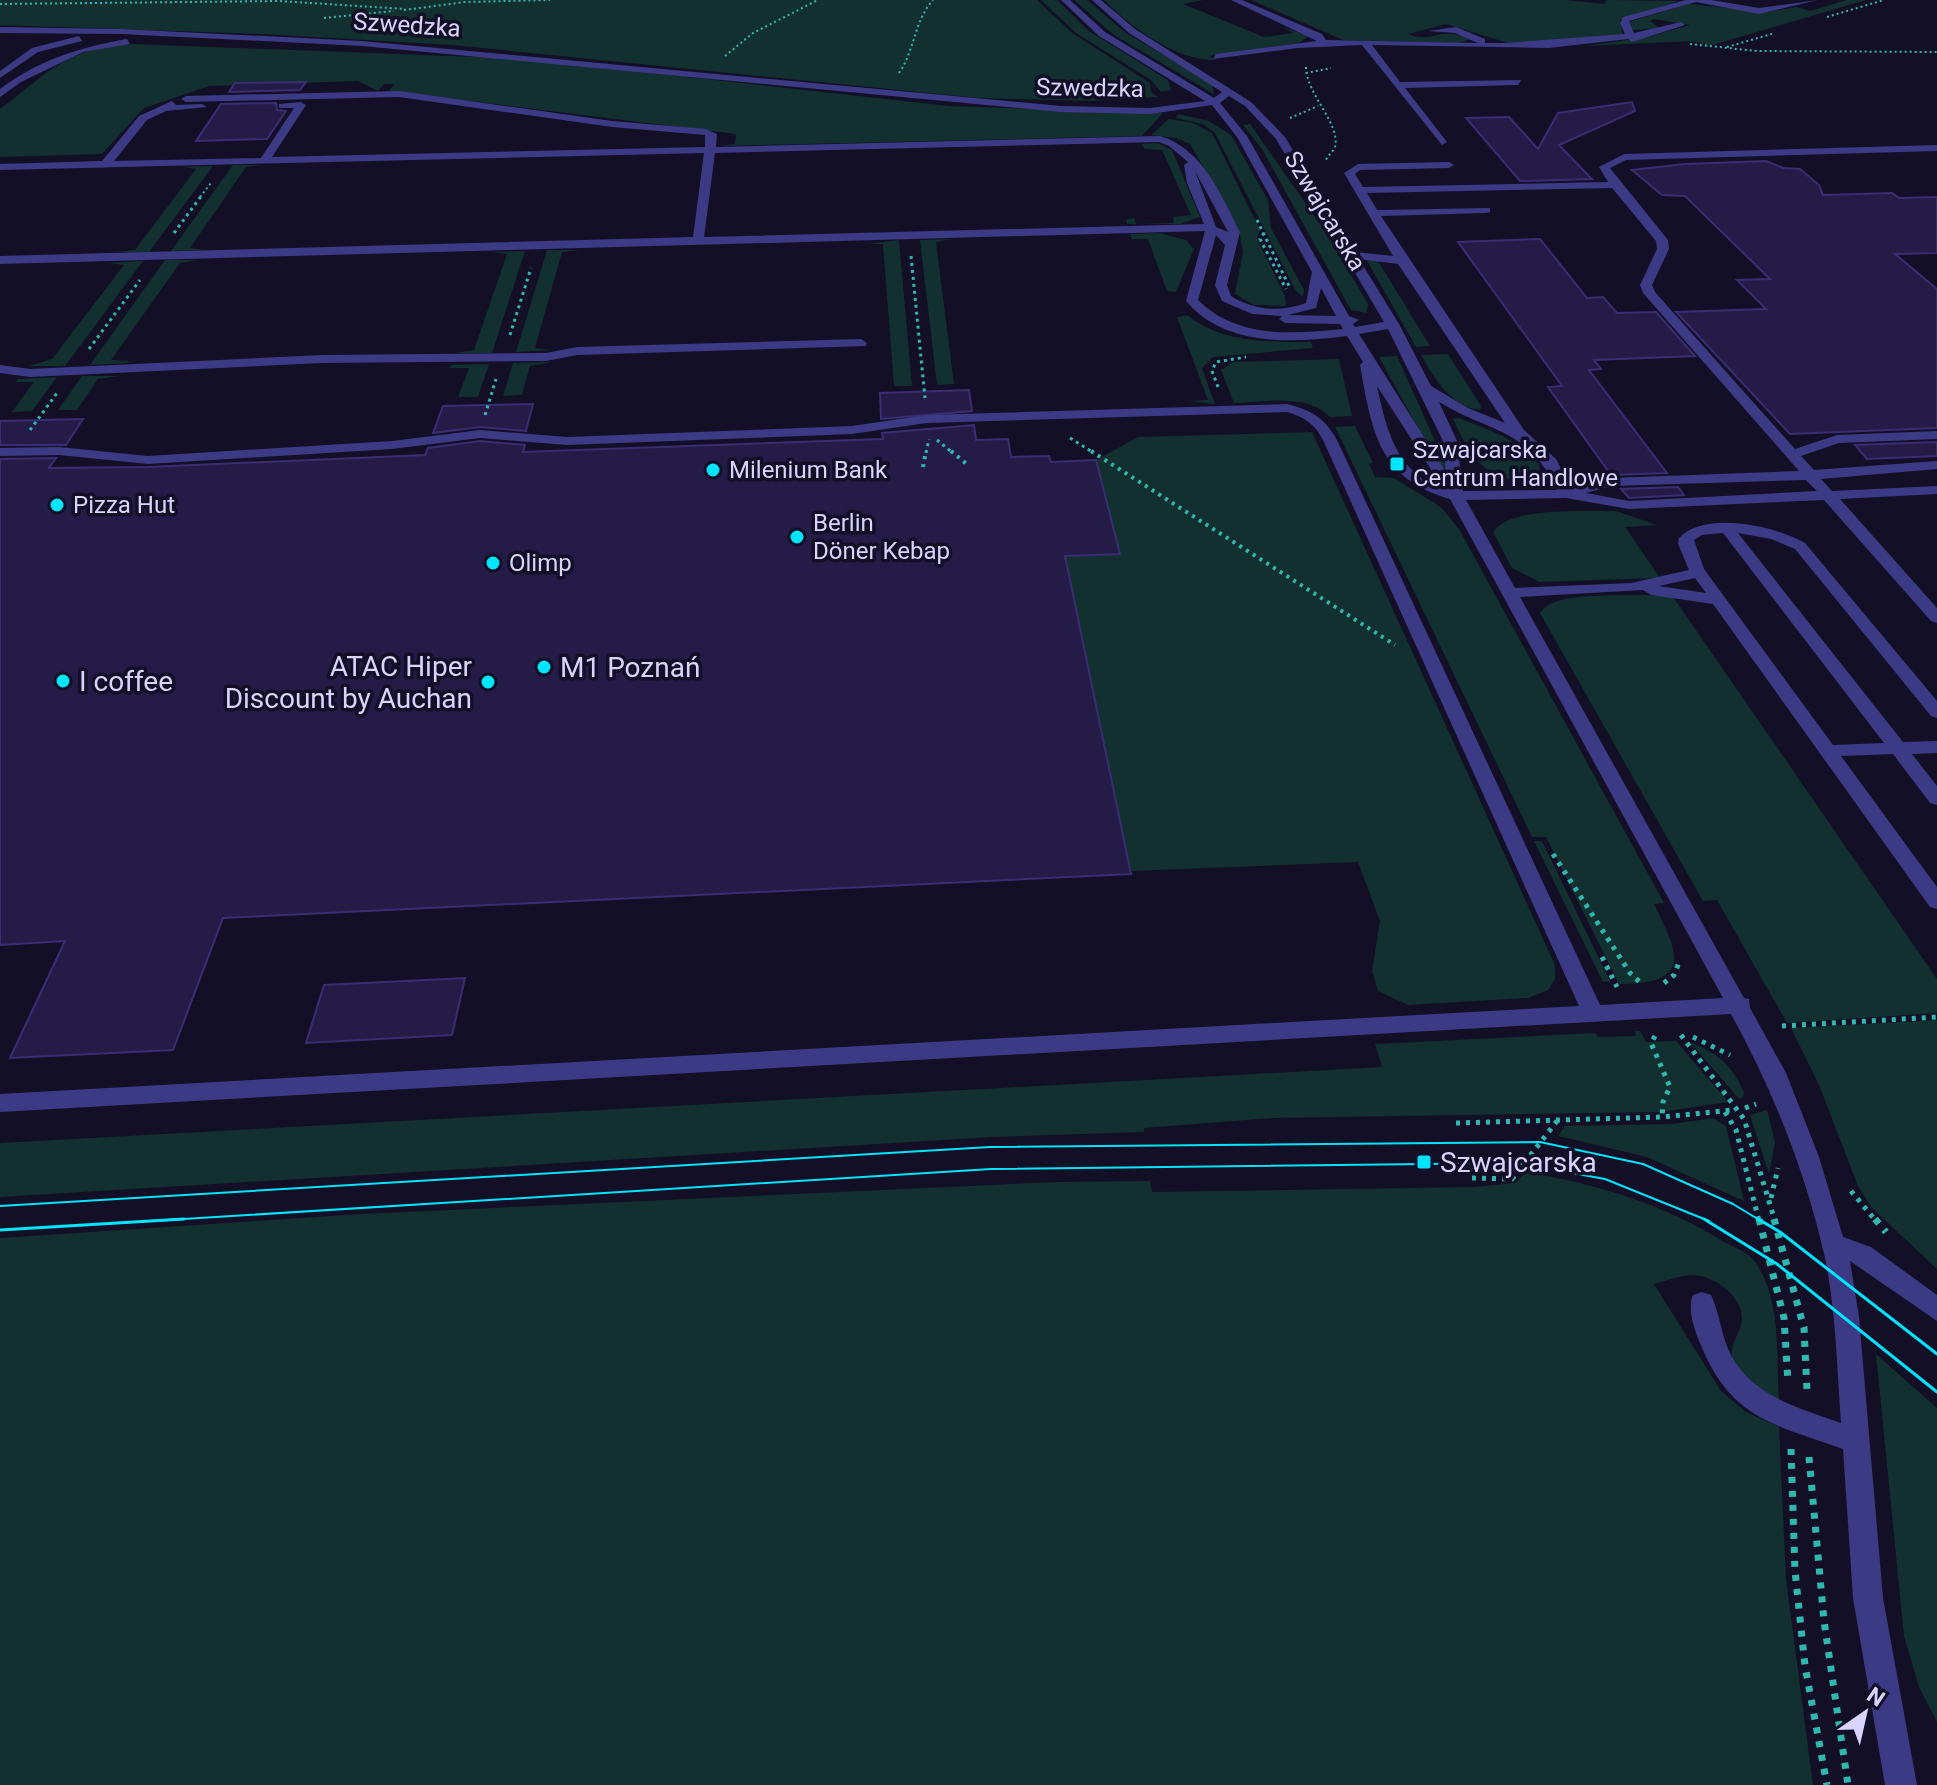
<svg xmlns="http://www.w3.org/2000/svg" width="1937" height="1785" font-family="Roboto,sans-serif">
	<rect width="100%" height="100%" fill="#130f26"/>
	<path fill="#12302f" d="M0,0h1037l35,33 78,50 1,9 7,5 -68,4 -112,-3 -526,-53 -190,-11 -262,-9z
		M1041,0h16l32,31 79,49 3,10 -10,2 -10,-12 -75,-47z
		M1074,0h13l39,33 86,51 2,10 -100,-59z
		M1104,0h99l-20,4 81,33 29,-4 -11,-6 27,9 -10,7 -90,13 7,4c-40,1 -84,-32 -112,-60z
		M1251,0h314l40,4 1,-4 73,1 -59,19 3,16 -115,7 -62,-19 -38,10c27,10 30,-9 63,5l-13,4 -115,-3z
		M1847,0h19l-157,46 -15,-5 -109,5 63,-9 42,-12 -36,-6 -4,2 10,7 -27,2 -4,-8 60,-18 78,8 30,-5 13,4z
		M133,44l394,15 422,47 214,7 -21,23 -421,10 14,-2 1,-10 -347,-43 5,-7h-10l-6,7 -20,-10 -149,5 -65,22 -42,46 -102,3v-48c50,-37 66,-62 133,-65z
		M1178,114l31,7 22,14 37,65 3,28 33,62 -1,7 -7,-6 -81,-158 -12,-9 -27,-6z
		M1169,119l24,4 19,10 48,97 -3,9 28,57 1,10 -32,-1 -19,-11 8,-42 -4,-22 -49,-86 -14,-6 -25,-3z
		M1250,124l77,110 41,70 -1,9 -16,-3 -89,-161 -19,-24z
		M1158,143l14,7 28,67 -20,7h-53l-1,-4 8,-2 2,6 38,-1 -1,-6 18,-2 -29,-65 -17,-1 -4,-5z
		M233,165h29l-16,2 -56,81 15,2 -34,1z
		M213,166l-64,86h-32l18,-2 61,-81 -12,-2z
		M1159,233l27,7 8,9 -18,43 -9,-1 -19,-52h-16l-2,-5z
		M952,239l-16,3 18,142 -17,1 -17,-145z
		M899,240l13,146h-18l-11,-142h-16z
		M547,250h32l-17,2 -27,96 17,2 -36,2z
		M525,251l-33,102h-37l19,-3 33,-96 -15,-2z
		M1366,259l12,2 52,85 -14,1z
		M165,260h33l-18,3 -69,97 18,1 -2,2 -37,2z
		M143,261l-78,105h-36l23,-7 72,-94 -16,-2z
		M1187,315c35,28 81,27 124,27l2,6 -100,9 -11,11 13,36 -26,-3 19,-1 -31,-83z
		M1448,354l33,52 -1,4c-30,-4 -45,-31 -59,-55z
		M1397,356l50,112 -1,2 -6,-2 -61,-111z
		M1339,359l13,57 -22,1c-23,-24 -66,-15 -96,-14l-13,-33 12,-8z
		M513,363l35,-1 1,1 -19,3 -8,29 -19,1z
		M489,364l-11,33h-20l11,-29h-19l1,-3z
		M82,376h37l-21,3 -21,31h-19z
		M57,377l-25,34 -20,1 22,-30h-18l2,-3z
		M1459,418c21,9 85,29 81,57l-8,6c-46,3 -62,-26 -79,-62z
		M1355,426l18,37 -4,1 6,13 19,1 47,29 18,22 205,374 -10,1c25,50 39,80 -35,80l-73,-147h-14l-197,-410z
		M1312,432l243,533v14l-7,11 -20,8 -120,7 -30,-14 -6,-20 8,-50 -22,-59 -227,9 -66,-315 55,-2 -24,-94 42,-23z
		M1616,511l41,14 -32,2 35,51 -120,4 -28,-14 -19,-36c16,-26 94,-20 123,-21z
		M1644,595l29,2 264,382v34l-150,10 -70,-123 -14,1 -163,-288c11,-22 80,-17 104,-18z
		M1534,841h8l68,140 -7,1z
		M1937,1020v249l-66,-62 -13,-21 -39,-101 -28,-57z
		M1635,1031h5l6,11 30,-1 52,61 -67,10 -389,6 -128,10v4l-151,5 -993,60v-54l1382,-76 -7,-23 220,-11 3,4 38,-1z
		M1690,1042c29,12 41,22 54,50l-1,5 -4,2z
		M1767,1110l8,32 -6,32 -19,-59z
		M1713,1118l13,8 18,75 -97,-44 -89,-21 7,-10 107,-2z
		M1526,1172c71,12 138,32 200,71 10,5 25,11 30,20 26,39 20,93 23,137 -17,-10 -39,-20 -46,-40 -5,-13 5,-23 8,-35 7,-26 -27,-51 -51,-50 -11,1 -24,6 -36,9l67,107 25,21 33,15 7,152 27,206h-1813v-547l361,-24 695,-32 94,-1 2,11 322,-5 41,-4z
		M1876,1354l61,54v314l-18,-35 -15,-51z"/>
	<path fill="#241b47" stroke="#3b2d73" stroke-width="2" d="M306,82l-6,8 -71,2 6,-9z
		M1632,102l3,9 -76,34 33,34 -72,2 -54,-63 43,-1 29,32 20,-36z
		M276,103l1,7 9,1 -19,28 -71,2 25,-37z
		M1766,161l17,7 17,1 19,16 4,10 69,-2 7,5 38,-1v56l-42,1 42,35v139l-147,6 -114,-122 90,-3 -29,-29 33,-1 -85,-83 -23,-1 -30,-25 53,-6z
		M1540,239l47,59 16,-1 14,16 39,-1 39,44 -101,4 7,9 -12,1 78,103 -56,2 -63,-88 14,-1 -104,-144z
		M969,390l3,21 -91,8 -1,-26z
		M533,404l-7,27 -46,-4 -47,6 10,-27z
		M83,419l-17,26h-66v-24z
		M974,425l2,15 32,-1 3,18 38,-1 2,6 45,-2 24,94 -55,2 66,318 -908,44 -50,132 -163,8 55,-117 -65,4v-486l56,-1 -7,10 99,-1 277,-12 3,-7 52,-7 45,4 -2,7 360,-13 -1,-6z
		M1937,442v14l-70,3 -12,-14z
		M1678,487l6,8 -55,3 -8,-9z
		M465,978l-13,57 -146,8 18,-58z"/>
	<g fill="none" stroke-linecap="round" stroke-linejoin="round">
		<path stroke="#2fb8b0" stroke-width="2" stroke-dasharray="2 3" stroke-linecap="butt" d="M0,4l279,-3 126,8
			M404,10l61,-8 85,-2
			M1827,17l57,-17
			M324,18l70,-7
			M1690,44l67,7 180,1
			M1727,47l48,-14
			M725,56l28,-23 65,-33
			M1306,67c0,27 35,57 29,80 -2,5 -8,9 -10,15
			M899,73c16,-23 15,-52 34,-73
			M1306,73l25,-5
			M1290,118l28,-12
			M200,197l11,-14"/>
		<path stroke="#2fb8b0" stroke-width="3" stroke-dasharray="3 4" stroke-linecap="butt" d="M1257,220l32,66
			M174,233l28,-38
			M1264,233l-4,6 26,50
			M911,256l14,142
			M510,335l21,-67
			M89,349l51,-69
			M1218,387l-6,-16 4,-9 30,-5
			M485,415l11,-36
			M30,430l27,-37
			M1070,438l24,15
			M937,440l16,13
			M926,453l3,-14"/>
		<path stroke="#2fb8b0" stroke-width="4" stroke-dasharray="3 5" stroke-linecap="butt" d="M951,451l18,15
			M1091,451l304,194
			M923,467l3,-16"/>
		<path stroke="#2fb8b0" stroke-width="5" stroke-dasharray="4 6" stroke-linecap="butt" d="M1553,854l77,119 12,11
			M1602,957l15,30
			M1664,983l10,-8 6,-15
			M1782,1026l155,-9
			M1681,1035l63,84 31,102
			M1655,1036l-4,7 19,44 -7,15 -1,15
			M1693,1037l37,18
			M1745,1108l11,-4
			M1725,1112l11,18 23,91
			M1456,1123l206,-6 71,-7
			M1472,1178l40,1 45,-58
			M1851,1191l25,30
			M1771,1198l7,-30"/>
		<path stroke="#2fb8b0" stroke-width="7" stroke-dasharray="6 8" stroke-linecap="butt" d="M1759,1219l25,99 4,65
			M1774,1219l30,109 3,63
			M1875,1219l11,13
			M1791,1449l4,122 10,95 22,119
			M1809,1457l15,164 24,164"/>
		<path fill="#3d3a85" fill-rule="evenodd" d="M1061,0h9l35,32 109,66 8,-6 -93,-59 -37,-33h9l34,29 116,73 34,35 70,115 38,4 -49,-83 14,-9 91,-2 5,3 -5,3 -89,2 -5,4 8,13 245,-5 -9,-15 25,-13 313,-9v6l-311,9 -16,8 58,72 1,9 -17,36 3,7 140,157 42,-14 100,-4v8l-98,4 -38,13 13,14 123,-9v8l-116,10 11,12 105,-5v8l-97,5 97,109v15l-6,-2 -107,-121 -195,9 -63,-11 -100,2 49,88 116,-5 58,-13 -11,-26 1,-6c26,-28 97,-12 126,5l132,158v17l-6,-2 -136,-167 -24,-10 -33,-6 165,209 34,-1v12l-25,1 25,32v19l-7,-2 -37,-49 -52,2 96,131v22l-7,-2 -217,-303 -62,-9 -8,-5 -123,7 224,401 5,1 1,9 36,65 33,84 24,80 28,10 66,48v26l-87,-60 9,56 24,281 34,187h-32l-32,-187 -10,-149c-71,-25 -113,-31 -143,-106 -6,-14 -13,-35 -7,-48l9,-3 9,3c9,19 10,41 20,60 22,42 69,53 110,68 -4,-55 -5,-111 -16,-165 -19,-85 -52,-168 -94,-244l-1731,98v-18l1579,-88 -256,-566c-8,-16 -19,-23 -36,-28l-360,11 -75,11 -285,11 -87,-7 -88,11 -244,15 -89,-9 -59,1v-8l59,-1 89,9 244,-15 88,-11 87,7 285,-11 75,-11 360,-11c24,6 38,14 50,36l263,565 123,-7 -273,-499c-72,-21 -78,-67 -90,-134l3,-3 -16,-26c-55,7 -122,11 -161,-35l19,-70 -1205,33v-8l693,-19 11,-84 -704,17v-6l102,-3 37,-45 33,-15 4,4 26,-1 5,3 -41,4 -19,9 -33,41 147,-3 33,-50h-15v-4l22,-2 5,3 -34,52 433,-10v-12l-93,-8 -213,-30 -213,5 -5,-3 5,-3 213,-5 213,30 94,8 11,5 -1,13 444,-11c43,13 61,59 80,96l-13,53 4,11c24,15 49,16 75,7l6,-31 -75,-135 -25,-32 -62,9 -89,-2 -699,-66 -241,-12 -121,-1v-6l121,2 241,12 699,65 89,2 55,-7 -106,-65zM1229,96l16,10 31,33 108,183 -29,5 -2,-3 6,-4 -10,-4 -102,-180 -27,-33zM1159,142l10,4 19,16 -4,3 3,18 17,41 -500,13 11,-84zM1195,171l33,61 -12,-5zM1612,188l44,53 1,8 -17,36 3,8 156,178 -189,7 -39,10 -15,-29 -32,-29 -143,-214 105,-3 4,-1v-4l-113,2 -10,-17zM1216,235l9,10 -10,40 7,16 30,13 30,2 -3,3 6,4 55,1 3,5c-51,5 -105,10 -145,-29zM1359,259l39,5 107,159 -37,-15 -37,-22 -32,-62zM1321,288l15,28 -48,-1 28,-7zM1388,329l55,112 3,31 -87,-138zM1377,386l66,102c-47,-14 -57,-60 -66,-102zM1439,402c53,32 88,25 118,88l-94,1 -6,-50zM1806,480l11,11 -188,10 -43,-8 25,-7zM1722,533h1l161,210 -51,2 -129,-176 -10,-29 8,-5zM1695,578l11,15 -47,-7z
			M1231,0h11l80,34 4,6 152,3 -23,-10 -27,-2 28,-4 29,12v4h20l120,-9 -5,-11 3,-6 63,-17h25l48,8 59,-8 -59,14 -63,-12 -67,19 5,12 47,-11 4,3 -53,17 -4,-3 -79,9 -177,-3 28,37 121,-2 -3,5 -113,3 42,54 -5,3 -80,-100 -64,3 -85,11 3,-5 101,-13z
			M79,36l3,5 -44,11 -38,26v-7l32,-23z
			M127,39l3,5 -47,8 -62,30 -21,15v-8c37,-28 80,-42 127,-50z
			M861,339l6,4 -1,3 -289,9 -31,6 -224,2 -292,14 -30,-4v-8l30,4 292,-14 224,-2 31,-6z"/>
		<path stroke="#00e5ff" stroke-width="2" d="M0,1206l990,-59 550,-5 103,22 90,40 28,17
			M151,1221l840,-52 526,-6 88,16 104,42"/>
		<path stroke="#00e5ff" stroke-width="3" d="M1704,1219l73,45 160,128
			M1758,1219l22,13 157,122
			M0,1230l184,-11"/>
	</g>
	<g fill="#00e5ff" stroke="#130f26" stroke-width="3">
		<rect x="1389" y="456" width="16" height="16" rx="4"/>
		<circle cx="713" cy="470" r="8"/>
		<circle cx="57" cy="505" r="8"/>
		<circle cx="797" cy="537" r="8"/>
		<circle cx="493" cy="563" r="8"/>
		<circle cx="544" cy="667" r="8"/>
		<circle cx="63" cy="681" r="8"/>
		<circle cx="488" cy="682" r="8"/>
		<rect x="1416" y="1154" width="16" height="16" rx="4"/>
	</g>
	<g text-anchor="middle" stroke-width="7" stroke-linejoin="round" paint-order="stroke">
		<g font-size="24" fill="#d9d4ff" stroke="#130f26">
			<text transform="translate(407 25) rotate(4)" y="8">Szwedzka</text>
			<text transform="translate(1090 88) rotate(1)" y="8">Szwedzka</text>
			<text transform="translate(1325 211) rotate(59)" y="8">Szwajcarska</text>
		</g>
		<g font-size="24" fill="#d9d4ff" stroke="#130f26" text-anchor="start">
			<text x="1413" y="458">Szwajcarska<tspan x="1413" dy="28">Centrum Handlowe</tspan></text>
			<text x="729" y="478">Milenium Bank</text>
			<text x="73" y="513">Pizza Hut</text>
			<text x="813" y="531">Berlin<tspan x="813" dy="28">Döner Kebap</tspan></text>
			<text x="509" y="571">Olimp</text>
		</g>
		<g font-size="28" fill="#d9d4ff" stroke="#130f26" text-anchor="start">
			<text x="472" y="676" text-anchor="end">ATAC Hiper<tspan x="472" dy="32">Discount by Auchan</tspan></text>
			<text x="560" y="677">M1 Poznań</text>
			<text x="79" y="691">I coffee</text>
			<text x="1440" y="1172">Szwajcarska</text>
		</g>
	</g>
	<g transform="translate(1865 1713) rotate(34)" stroke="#130f26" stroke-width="6" paint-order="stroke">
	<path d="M0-6L14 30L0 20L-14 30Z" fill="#d9d4ff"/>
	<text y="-12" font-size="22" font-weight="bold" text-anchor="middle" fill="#d9d4ff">N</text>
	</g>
</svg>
